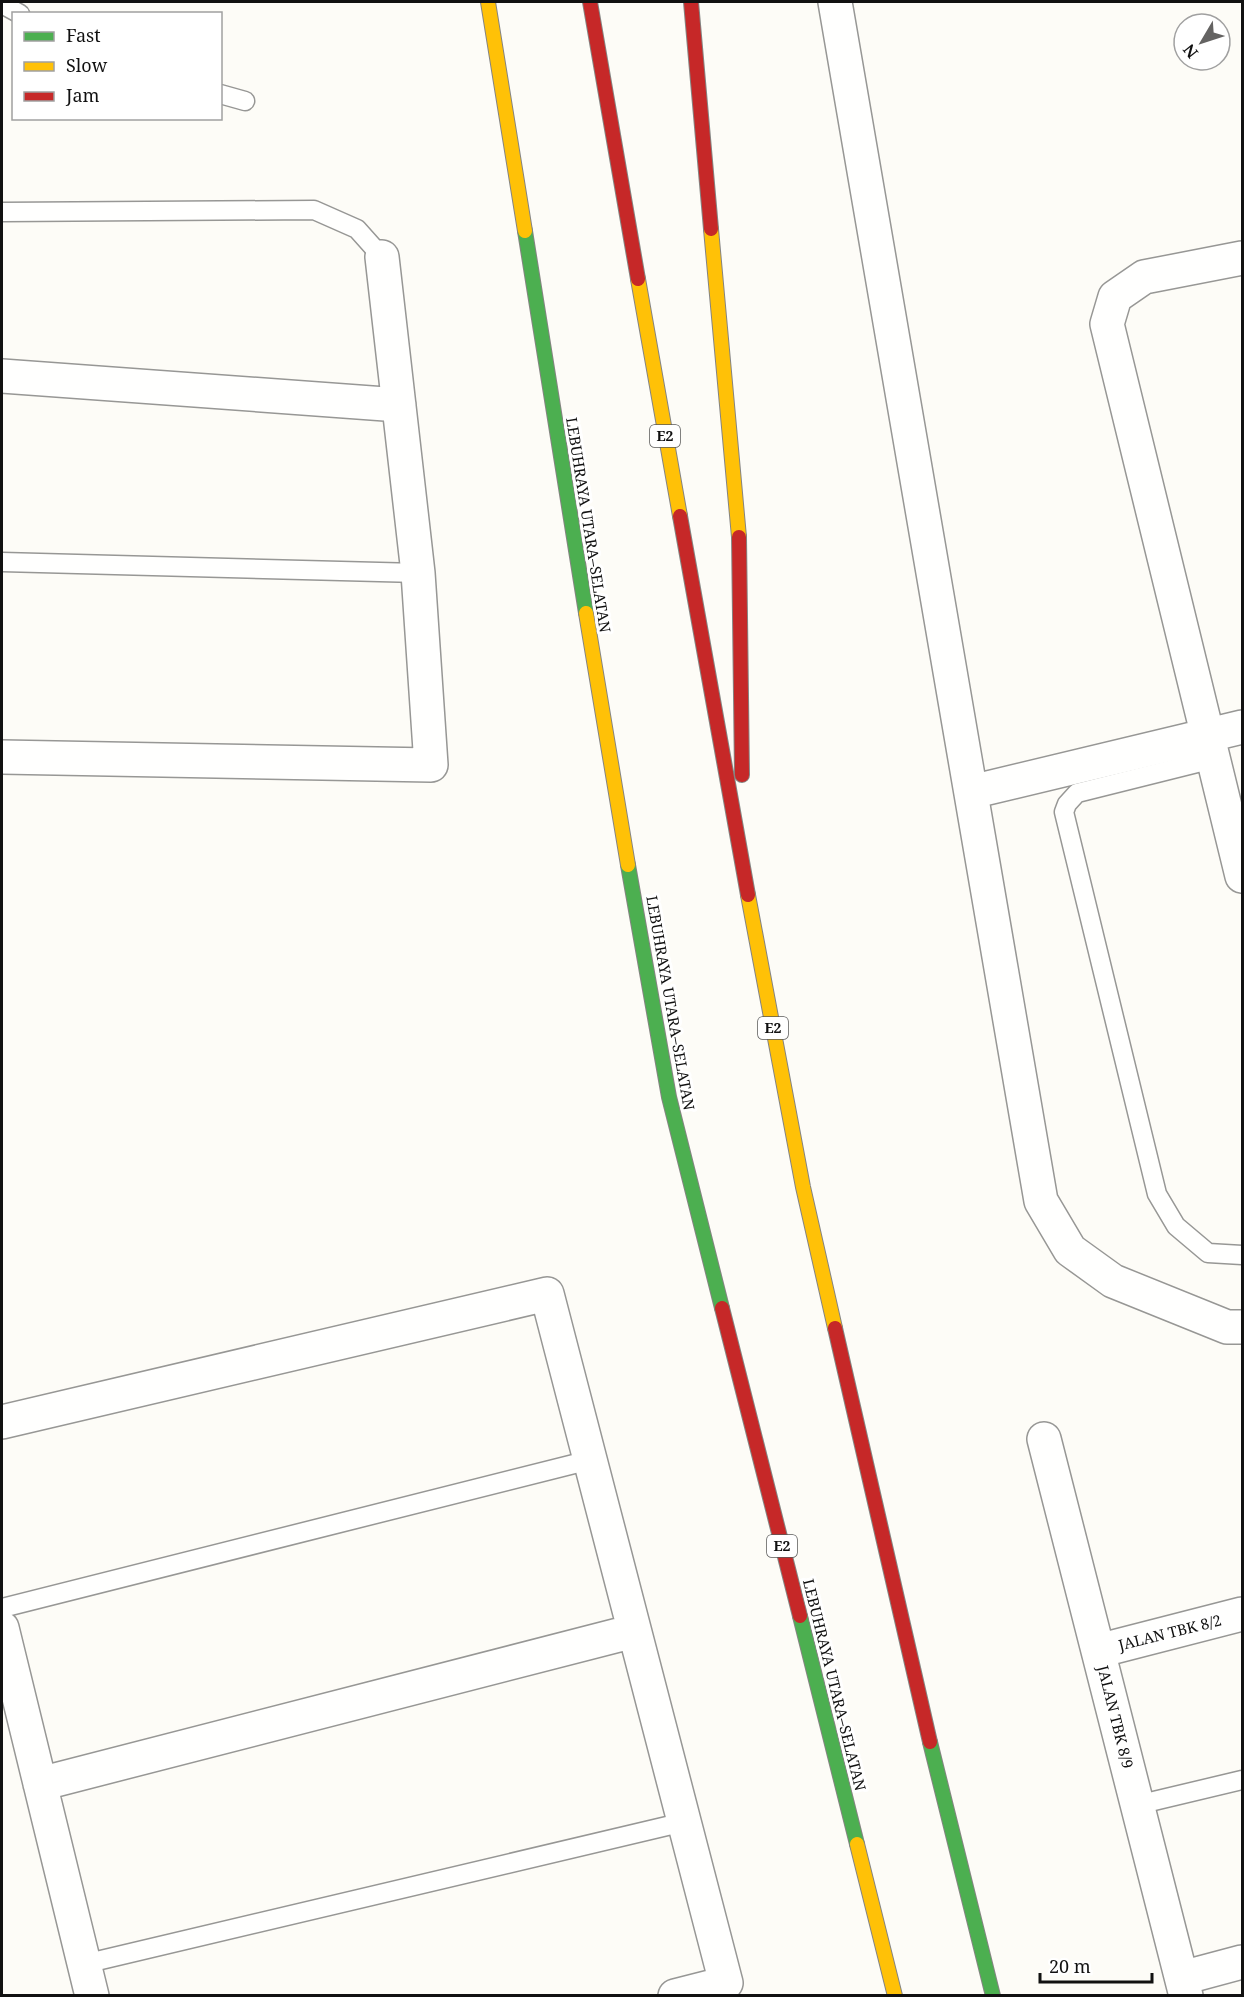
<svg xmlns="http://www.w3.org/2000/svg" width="1244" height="1997" font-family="'Noto Serif',serif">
	<rect width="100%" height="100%" fill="#fdfcf7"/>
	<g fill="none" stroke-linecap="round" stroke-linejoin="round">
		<g stroke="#979795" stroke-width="21">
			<path id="lane" d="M2,4l18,10
				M220,94l25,7
				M2,212l312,-2 43,19 25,28
				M2,562l416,11
				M1213,759l-136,34 -10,11 -3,8 93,382 19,32 32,27 34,2
				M2,1608l588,-148
				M1137,1805l105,-25
				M84,1964l600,-142"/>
		</g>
		<g stroke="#979795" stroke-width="36">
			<path id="street" d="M835,2l206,1199 29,49 43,31 114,46h15
				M1242,258l-98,19 -29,20 -8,27 135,552
				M2,376l397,29
				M2,757l429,8 -13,-192 -36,-316
				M971,792l271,-65
				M2,1422l545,-128 179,689 -51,13
				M1044,1439l142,557
				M2,1628l90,368
				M1098,1651l144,-37
				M40,1784l594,-153
				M1182,1978l60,-16"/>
		</g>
		<g stroke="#858482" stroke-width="16">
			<path id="fast" d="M525,231l61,382
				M628,865l41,232 53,211
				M800,1616l57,228
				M930,1742l63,254"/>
		</g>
		<g stroke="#858482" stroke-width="16">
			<path id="slow" d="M488,2l37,229
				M711,229l28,308
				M638,279l42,237
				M586,613l42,252
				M748,895l55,292 32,141
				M857,1844l38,152"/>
		</g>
		<g stroke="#858482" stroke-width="16">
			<path id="jam" d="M590,2l48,277
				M691,2l20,227
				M680,516l68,379
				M739,537l3,238
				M722,1308l78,308
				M835,1328l95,414"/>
		</g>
		<use href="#lane" stroke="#fffffe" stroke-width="18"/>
		<use href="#street" stroke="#fffffe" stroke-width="33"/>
		<use href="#fast" stroke="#4caf50" stroke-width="14"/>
		<use href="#slow" stroke="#ffc107" stroke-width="14"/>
		<use href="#jam" stroke="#c62828" stroke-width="14"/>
	</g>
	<g text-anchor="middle" stroke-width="6" stroke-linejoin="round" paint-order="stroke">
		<g fill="#fff" stroke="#585858" stroke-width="1.5">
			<rect x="650" y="425" width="30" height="22" rx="4.5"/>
			<rect x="758" y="1017" width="30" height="22" rx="4.5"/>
			<rect x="767" y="1535" width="30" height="22" rx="4.5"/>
		</g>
		<g font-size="14" font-weight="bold" fill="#111">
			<text x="665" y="441">E2</text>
			<text x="773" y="1033">E2</text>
			<text x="782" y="1551">E2</text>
		</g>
		<g font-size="15" fill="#111" stroke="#fff">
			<text transform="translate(588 525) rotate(81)" y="5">LEBUHRAYA UTARA–SELATAN</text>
			<text transform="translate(670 1003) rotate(80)" y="5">LEBUHRAYA UTARA–SELATAN</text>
			<text transform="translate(1170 1633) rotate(-14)" y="5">JALAN TBK 8/2</text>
			<text transform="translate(834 1685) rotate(76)" y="5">LEBUHRAYA UTARA–SELATAN</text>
			<text transform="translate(1115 1717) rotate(76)" y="5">JALAN TBK 8/9</text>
		</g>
	</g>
	<rect width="1244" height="1997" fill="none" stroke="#111111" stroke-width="6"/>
	<rect x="12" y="12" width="210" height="108" fill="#ffffff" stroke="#a0a0a0" stroke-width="1.5"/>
	<rect x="24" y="32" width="30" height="9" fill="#4caf50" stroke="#a0a0a0" stroke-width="1.5"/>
	<text x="66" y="42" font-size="18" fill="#111111">Fast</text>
	<rect x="24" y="62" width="30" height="9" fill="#ffc107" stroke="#a0a0a0" stroke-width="1.5"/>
	<text x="66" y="72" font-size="18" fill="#111111">Slow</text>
	<rect x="24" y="92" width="30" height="9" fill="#c62828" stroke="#a0a0a0" stroke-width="1.5"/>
	<text x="66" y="102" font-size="18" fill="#111111">Jam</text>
	<g transform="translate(1202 42) rotate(231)"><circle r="28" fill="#ffffff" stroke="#a0a0a0" stroke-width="1.5"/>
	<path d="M0-4.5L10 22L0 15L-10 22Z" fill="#646362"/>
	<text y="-9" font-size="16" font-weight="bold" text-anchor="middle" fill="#111111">N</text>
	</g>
	<path d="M1040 1973v9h112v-9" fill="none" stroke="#111111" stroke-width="3"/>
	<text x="1049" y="1973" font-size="18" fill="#111111" stroke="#ffffff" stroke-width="4.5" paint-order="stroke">20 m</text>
</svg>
